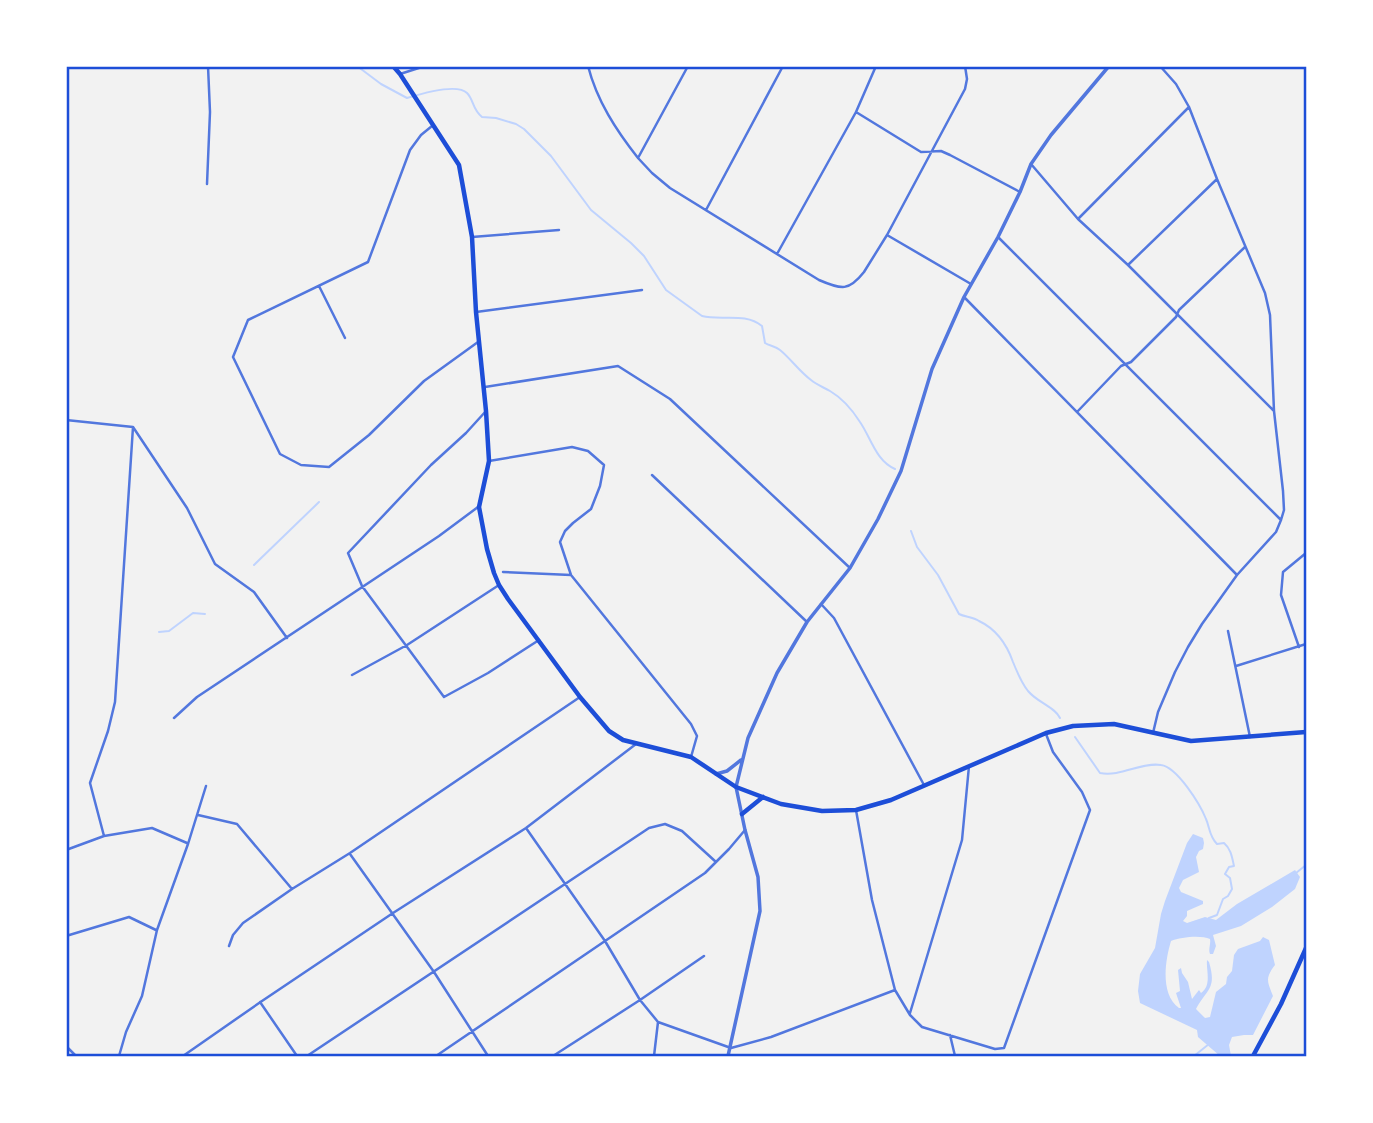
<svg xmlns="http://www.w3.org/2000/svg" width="1373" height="1123" font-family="Bitter,serif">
	<rect width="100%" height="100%" fill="#f2f2f2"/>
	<path fill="#bfd3fe" d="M1193,834l10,4 1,5 -1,6 -4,2 -3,6 3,15 -16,8 -4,8 2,4 22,9v3l-16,7v5l-4,5 4,2 18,-6 11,3 21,-16 58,-34 5,7 -5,12 -23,18 -31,19 -28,9 3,11 -3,8h-3c-2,-4 1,-10 0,-15 -9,-4 -29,-2 -39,2 -6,20 -11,53 8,67h2l-5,-15 4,-2 -2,-21 3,-2 1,5 6,9 4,17 7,-9 2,3c11,-8 5,-22 6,-33l2,2c8,27 -2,27 -13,47l9,9 5,-1 6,-25 10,-8 1,-7 5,-6 2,-16 4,-6 22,-8 3,-4 6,3 6,25c-10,13 -8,16 -2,31l-20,39h-9l-12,2 -3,8 2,11h-11l-22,-19 -1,-7 -57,-27 -2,-12 2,-17 15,-26 6,-34 4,-13 22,-58z"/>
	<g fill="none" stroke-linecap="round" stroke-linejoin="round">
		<path stroke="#bfd3fe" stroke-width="2" d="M357,66l24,18 26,14c13,-4 50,-15 60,-5 7,7 5,16 15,24l14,1 20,6 8,5 27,27 40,54 40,33 13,13 22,34 36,26c20,5 43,-4 60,10l3,17c5,3 10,3 15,7 11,9 19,21 31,30 6,5 12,7 19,11 12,7 23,20 30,31 11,16 16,39 35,47
			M911,531l6,16 21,28 21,39c6,3 14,3 20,7 17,8 28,24 34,41 4,10 8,20 15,29 10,12 27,16 32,27
			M254,565l65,-63
			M159,632l10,-1 24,-18 12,1
			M1075,737l25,36c21,4 41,-11 61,-8 16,2 39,39 45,54 4,9 3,17 11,25l7,-1c7,6 8,14 10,23l-5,1 -4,7 5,4 2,11 -4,7 -5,3 -6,16 -8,3
			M1296,873l10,-8
			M1194,1056l15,-12"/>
		<path stroke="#5277de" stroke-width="2.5" d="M588,66c9,35 28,64 50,92
			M688,66l-50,92 14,15 18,15 149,92c23,10 30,11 45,-8l23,-37 78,-146 2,-10 -2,-13
			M400,74l25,-8
			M856,112l65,40 20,-1 9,4 70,37
			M432,126l-11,9 -11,15 -42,112 -120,58 -15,37 47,97 21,11 28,2 40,-32 55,-54 54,-39
			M1031,164l47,55 50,46 146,146
			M207,184l3,-72 -2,-46
			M706,210l77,-144
			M1078,219l111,-112
			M887,235l84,49
			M472,237l87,-7
			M999,238l282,282
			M777,254l79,-142 20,-46
			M1129,264l88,-85
			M319,286l26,52
			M965,298l272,277
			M476,312l166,-22
			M485,387l133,-21 52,33 180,169
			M486,411l-20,22 -35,32 -83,88 14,33 82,111 44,-24 51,-33
			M1077,412l44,-46 10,-4 45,-45 3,-7 66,-63
			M66,420l67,7 54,81 28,56 39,28 33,46
			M489,461l83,-14 16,4 16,14 -4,21 -9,23 -18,14 -8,8 -5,11 11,33 120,149 6,12 -6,21
			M652,475l155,147
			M503,572l68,3
			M821,604l13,14 90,167
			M1228,631l22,106
			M1299,647l-18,-52 2,-23 23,-19
			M1236,666l70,-22
			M352,675l55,-30 92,-60
			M174,718l23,-21 242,-161 39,-29
			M1153,733l5,-21 17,-40 13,-25 14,-23 35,-49 39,-43 5,-12 3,-10 -1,-19 -9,-80 -4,-96 -5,-22 -48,-114 -28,-72 -13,-23 -16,-18
			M856,810l16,90 23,90 15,25 12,12 73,22 9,-1 86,-238 -8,-18 -29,-40 -7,-18
			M198,815l39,9 55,65
			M526,828l79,113 35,59 18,22 -4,34
			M104,836l-14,-53 18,-52 7,-29 18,-275
			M66,850l38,-14 48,-8 35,15
			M350,854l84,118 54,84
			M66,936l63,-19 27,13
			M229,946l4,-11 10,-12 49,-34 58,-36 230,-156
			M260,1002l37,54
			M910,1013l52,-173 7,-74
			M658,1022l73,26 40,-11 124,-47
			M950,1035l5,21
			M66,1046l10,10
			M119,1056l7,-24 16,-36 15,-66 31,-86 18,-58
			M183,1056l79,-55 131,-88 133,-85 110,-84
			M307,1056l342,-228 16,-4 17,7 34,31
			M436,1056l269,-183 24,-24 16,-19
			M553,1056l87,-56 64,-44"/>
		<path stroke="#5277de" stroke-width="3.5" d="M716,774l11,-3 14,-11
			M728,1056l32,-145 -2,-34 -13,-47 -9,-43 12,-49 29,-65 30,-51 43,-54 28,-49 23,-48 31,-102 32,-72 34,-60 22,-45 11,-28 20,-29 58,-69"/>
		<path stroke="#1d4ed8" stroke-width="4.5" d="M393,66l7,8 59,91 13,72 4,75 10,99 3,50 -10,46 8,42 7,24 5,12 9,14 72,98 29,34 14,9 68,17 45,30 45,17 41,7 34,-1 35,-10 155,-67 27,-7 41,-2 77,17 115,-9
			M742,814l21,-17"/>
		<path stroke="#1d4ed8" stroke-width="4.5" d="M1253,1056l28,-52 25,-56"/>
	</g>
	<rect width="1373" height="1123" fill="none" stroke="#ffffff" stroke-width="136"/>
	<rect x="68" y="68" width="1237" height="987" fill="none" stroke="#1d4ed8" stroke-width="2.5"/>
</svg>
